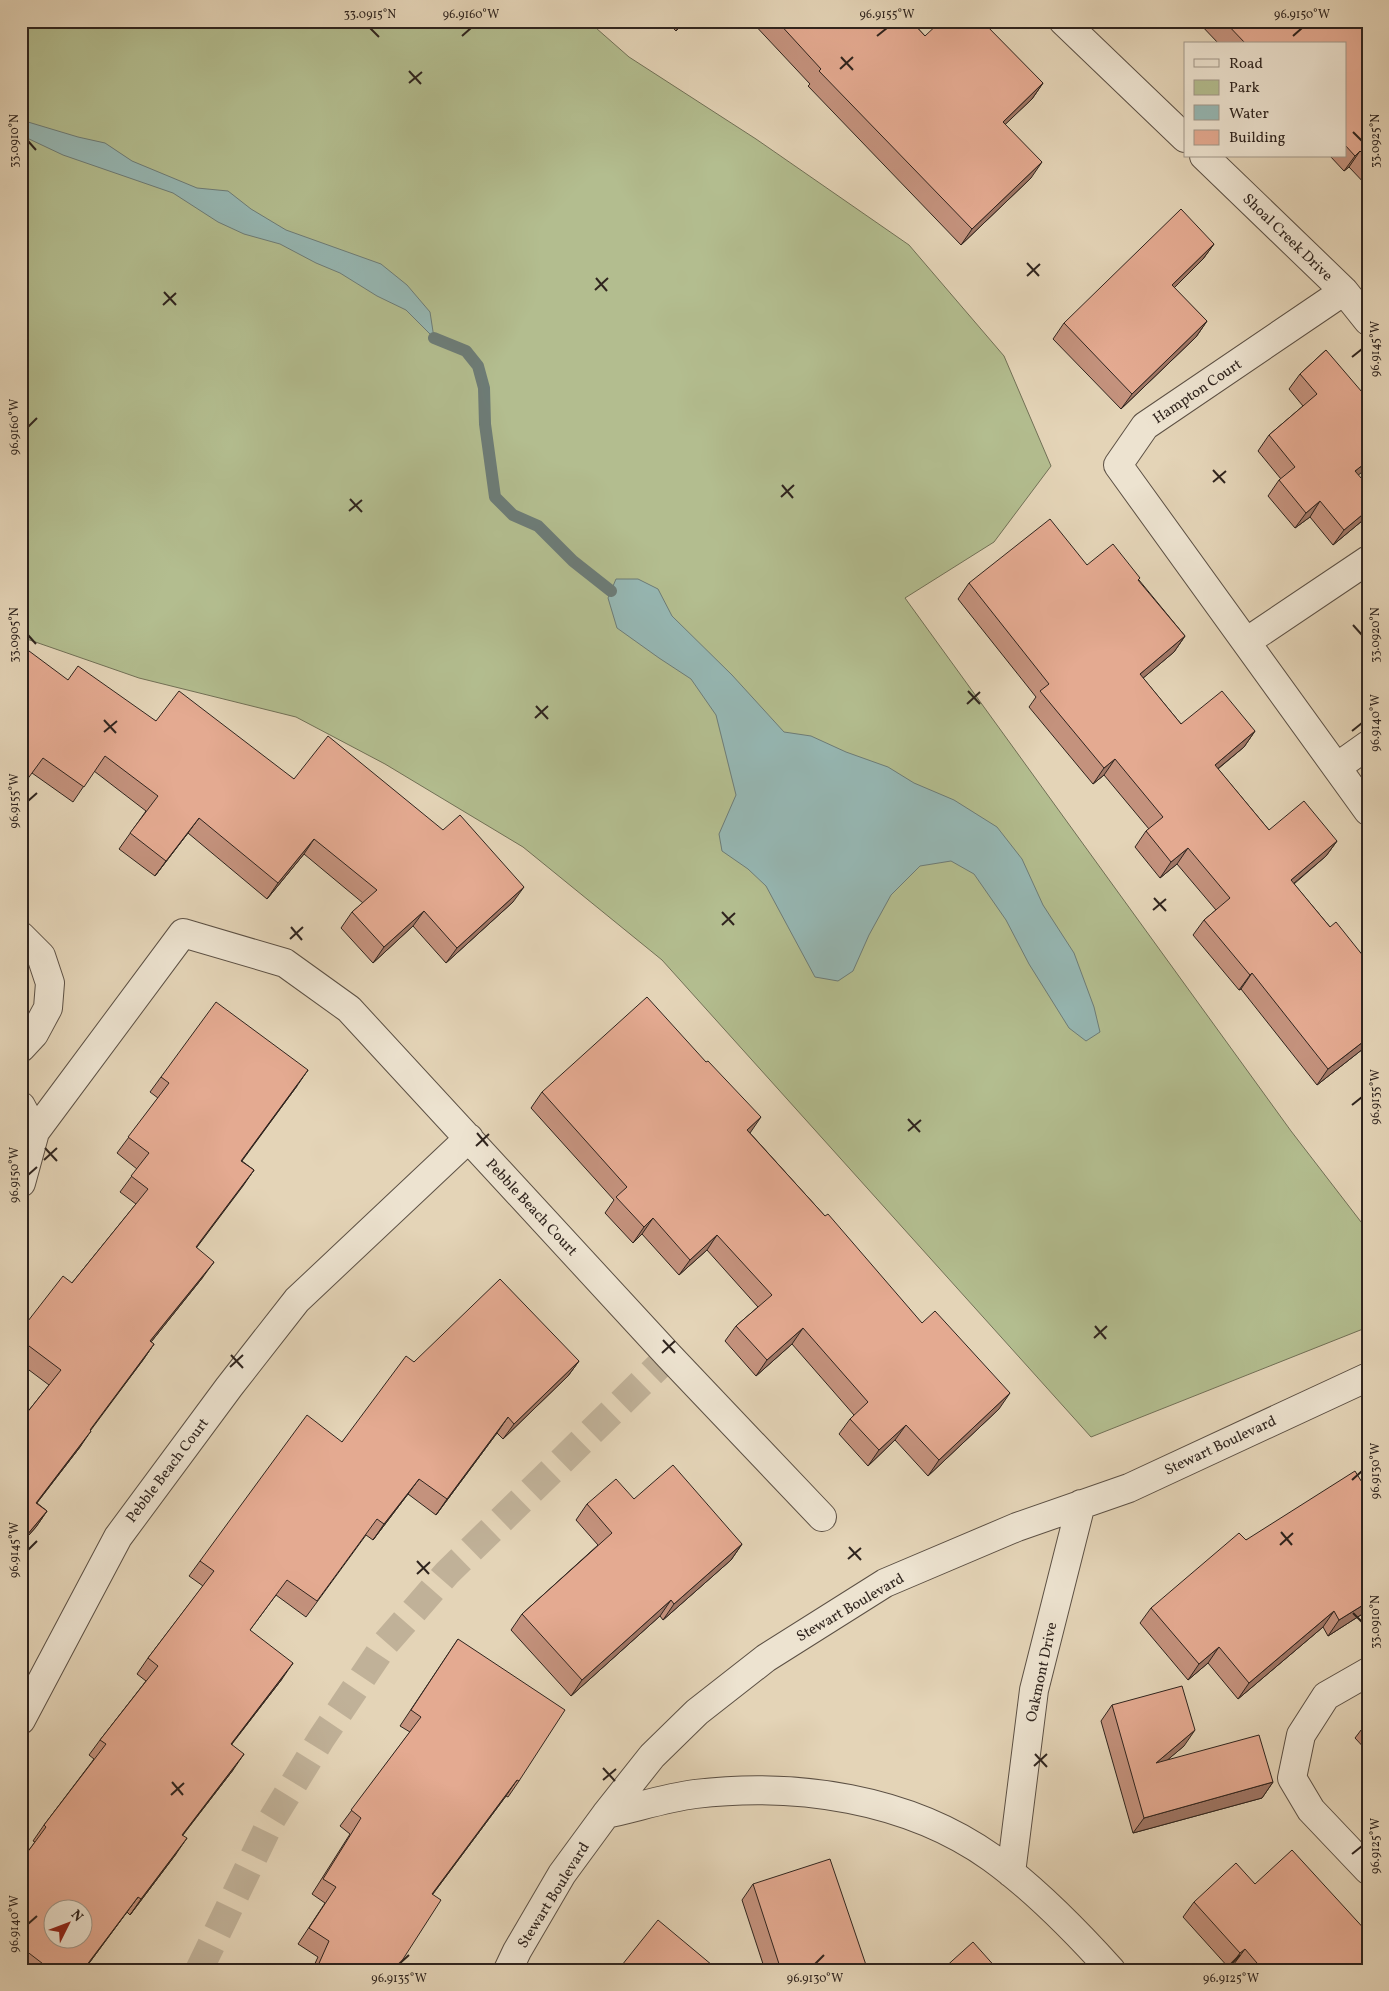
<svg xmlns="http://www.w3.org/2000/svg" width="1389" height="1991" font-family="Vollkorn,serif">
	<rect width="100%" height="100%" fill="#e4d4b7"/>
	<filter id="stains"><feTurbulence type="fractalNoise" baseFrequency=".004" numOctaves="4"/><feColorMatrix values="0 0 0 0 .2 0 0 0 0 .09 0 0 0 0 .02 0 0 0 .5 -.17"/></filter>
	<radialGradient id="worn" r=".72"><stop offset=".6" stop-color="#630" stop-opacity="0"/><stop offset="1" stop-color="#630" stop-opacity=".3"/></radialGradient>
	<path fill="#b3bd8f" stroke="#717056" d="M21,21h567l41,36 127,82 153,106 95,111 47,110 -57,76 -89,56 386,533 77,100v96l-277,110 -429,-477 -139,-113 -138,-83 -89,-47 -157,-39 -118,-41z"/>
	<path fill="#96b7b3" stroke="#6d7c77" d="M21,121l7,1 50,15 27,6 27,18 65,27 31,3 23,18 35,21 95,34 26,21 23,27 4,26 -28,-28 -29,-14 -37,-23 -24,-10 -36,-19 -36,-10 -26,-12 -45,-29 -110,-38 -36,-17h-6z
		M616,579h22l20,10 14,27 60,59 52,57 27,4 35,16 42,15 26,16 40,17 43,27 25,32 21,46 31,48 20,54 6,25 -14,9 -17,-13 -40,-64 -23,-44 -32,-46 -23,-13 -31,5 -29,29 -22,40 -16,36 -15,10 -23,-4 -49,-91 -18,-17 -26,-18 -3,-17 17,-39 -20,-80 -25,-36 -32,-21 -42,-30 -9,-30z"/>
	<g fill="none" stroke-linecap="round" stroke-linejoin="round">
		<path stroke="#6d7c77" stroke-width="12" d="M434,338l32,13 12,15 6,22 1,36 10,73 18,18 25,11 35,35 38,30"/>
		<path stroke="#c0b198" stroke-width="28" stroke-dasharray="28 14" stroke-linecap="butt" d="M199,1970l73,-151 49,-80 64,-95 62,-71 222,-217"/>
		<g stroke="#5c5044" stroke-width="30">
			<path id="minor" d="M1063,21l122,117
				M1204,156l140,135 24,30
				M1344,291l-199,135 -27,39 250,346
				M1246,642l122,-82
				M1337,767l31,-22
				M21,936l20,20 9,27 -2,25 -14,26 -13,14
				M21,1106l14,26
				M21,1183l14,-51 148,-199 102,30 64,46 320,347 153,161
				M1368,1672l-42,24 -25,39 -9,43 19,32 57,60
				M21,1720l97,-183 111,-150 68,-87 172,-162
				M606,1814c29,-6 59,-16 89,-20 100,-12 213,4 297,64 44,32 83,72 119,112
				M1011,1873l23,-183 47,-186
				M508,1970l9,-19 45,-77 44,-60 46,-58 45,-44 69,-54 119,-75 132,-56 112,-39 239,-111"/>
		</g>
		<use href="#minor" stroke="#ede3d0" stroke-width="28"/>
	</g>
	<path fill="#c4927d" stroke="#2f241e" d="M666,21h19l-9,10z
		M751,21h160l14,15 118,47 -11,16 -27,25 26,54 -70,67 -153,-159 2,-2z
		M1187,21h181v166l-19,-20 -5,4 -14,-15h15v-112h-126l-20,-21 -6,5z
		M1214,244l-11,15 -29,29 33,33 -11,16 -75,72 -68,-70 11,-16z
		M1326,350l32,125 10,41 -35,29 -23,-28 -15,11 -27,-32 11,-16 2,-1 -23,-28 11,-16 34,-29 -14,-17 11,-15z
		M1087,565l52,15 46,56 -11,16 -31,26 38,46 74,7 -11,16 -26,22 51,61 68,11 -11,15 -32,28 36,43 38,35v83l-51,40 -76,-96 -2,1 -46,-55 11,-15 12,-10 -39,-46 -17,14 -25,-31 11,-16 3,-2 -45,-54 -11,9 -64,-77 7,-10 -78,-98 11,-16z
		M68,680l88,41 138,58 219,123 -67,61 -33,-37 -40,37 -32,-35 11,-16 11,-9 -59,-49 -37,45 -79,-66 -33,43 -36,-27 27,-38 -52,-40 -21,31 -41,-29z
		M161,1077l136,9 -55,75 12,9 -58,78 7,29 -52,65 3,2 -11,16 -53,70 -10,17 -43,56 10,8 -11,16 -15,17v-126l1,1 27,-34 -28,-21v-34l51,-47 64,-79 -16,-12 17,-23 -20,-16 41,-55 -8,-6z
		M542,1092l208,41 249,276 -71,67 -33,-36 -27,26 -29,-32 11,-15 4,-4 -62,-71 -36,32 -31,-35 11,-15 22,-19 -51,-57 -28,25 -37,-41 -9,9 -28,-30 9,-13 -83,-92z
		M579,1361l-11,15 -65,63 -6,-6 -61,82 -28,-21 -35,46 -7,-5 -60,82 -30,-22 -26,35 32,49 -50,65 1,26 -50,65 -7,19 -46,61 -3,-3 -43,58h-63v-109l14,-19 -2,-1 11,-16 50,-66 -5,-4 11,-15 46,-59 -9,-7 11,-16 55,-72 -14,-10 11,-15 142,-119 72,-80z
		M1368,1492v86h-1l1,2v30l-1,1 -39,25 -5,-9 -85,72 -30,-36 -20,17 -48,-57 11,-15 95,-68z
		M634,1499l108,45 -11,16 -68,60 -3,-4 -89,80 -60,-66 11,-16 76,-69 -22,-25 11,-16z
		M458,1639l61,142 -11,16 -2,-1 -74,99 -36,75h-84l6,-13 -20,-13 27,-41 -13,-9 38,-60 -10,-8 70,-94 -10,-6z
		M1112,1705l72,41 -17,14 106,22 -11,16 -129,35 -32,-112z
		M1368,1721v31l-13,-14z
		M753,1884l113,81 -4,5h-97l-23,-70z
		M1255,1884l113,86h-129l-5,-6 -5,4 -46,-51 11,-15z"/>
	<path fill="#a07766" stroke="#2f241e" d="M683,21h2l-9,10z
		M1043,83l-11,16 -40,38 11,-15z
		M1360,151l-11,16 -5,4 11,-15z
		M1042,162l-11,16 -70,67 11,-16z
		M1214,244l-11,15 -42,42 11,-16z
		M1207,321l-11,16 -75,72 11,-15z
		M1368,461v6l-24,20 11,-16z
		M1320,501l-10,16 -15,11 11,-15z
		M1368,510v6l-35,29 11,-15z
		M1185,636l-11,16 -45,38 11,-16z
		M1255,731l-11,16 -40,33 11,-15z
		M1115,759l-11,16 -11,9 11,-16z
		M199,818l-11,15 -33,43 11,-15z
		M314,839l-10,15 -37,45 11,-16z
		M1337,841l-11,15 -46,39 11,-15z
		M1188,848l-11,16 -17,14 11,-16z
		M524,887l-11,15 -67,61 11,-15z
		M424,911l-11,15 -40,37 11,-16z
		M1252,973l-11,16 -2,1 11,-15z
		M1368,1038v7l-51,40 11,-16z
		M308,1070l-11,16 -67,90 11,-15z
		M761,1117l-11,16 -3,-3z
		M254,1170l-11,16 -58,77 11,-16z
		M653,1218l-11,16 -9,9 11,-16z
		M717,1235l-10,15 -28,25 11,-15z
		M214,1262l-11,15 -64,80 11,-16z
		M803,1328l-11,16 -36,32 11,-16z
		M154,1344l-11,16 -64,86 11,-16z
		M579,1361l-11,15 -65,63 11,-15z
		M1010,1393l-11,16 -71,67 11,-16z
		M508,1417l-11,16 -61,82 11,-16z
		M906,1425l-11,15 -27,26 11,-16z
		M91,1431l-11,16 -55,71 11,-15z
		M419,1479l-11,15 -35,46 11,-16z
		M47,1511l-11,16 -15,17v-2z
		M742,1544l-11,16 -68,60 11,-16z
		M1368,1569v9l-16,10 11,-16z
		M671,1600l-11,16 -89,80 11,-16z
		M1368,1602v8l-1,1 -39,25 11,-16z
		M1334,1611l-11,16 -85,72 11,-16z
		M1219,1647l-11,16 -20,17 11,-16z
		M293,1663l-11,16 -62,80 11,-15z
		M1195,1730l-11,16 -39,33 11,-16z
		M244,1754l-11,16 -62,80 11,-15z
		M517,1780l-11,16 -85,114 11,-16z
		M1273,1782l-11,16 -129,35 11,-15z
		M187,1838l-11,16 -46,61 11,-16z
		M138,1897l-11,15 -43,58h-1z
		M1245,1949l-11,15 -5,4 11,-15z
		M866,1965l-4,5h-10z"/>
	<path fill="#e4aa91" stroke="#2f241e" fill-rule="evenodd" d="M777,21h134l14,15 16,-15h41l61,62 -40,39 39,40 -70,67 -153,-158 2,-2z
		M1224,21h144v138l-8,-8 -5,5 -10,-11v-101h-99z
		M1181,209l33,35 -42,41 35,36 -75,73 -68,-71z
		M1326,350l42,49v62l-13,10 13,15v24l-24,20 -24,-29 -14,12 -27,-33 16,-13 -26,-32 48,-41 -17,-20z
		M1050,519l37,46 26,-21 27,34 -2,2 47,56 -45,38 41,50 41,-33 33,40 -40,34 54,65 35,-29 33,40 -46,39 39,47 6,-5 32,40v76l-40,31 -76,-96 -2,2 -46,-55 26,-22 -42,-50 -17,14 -25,-31 17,-14 -48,-58 -11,9 -64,-77 9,-7 -80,-101z
		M21,645l47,35 10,-14 78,55 23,-30 115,88 34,-43 115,94 17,-15 64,72 -67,61 -33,-37 -40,36 -32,-35 25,-22 -63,-51 -36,44 -79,-65 -33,43 -36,-28 28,-37 -53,-40 -21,31 -41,-29 -22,30z
		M647,997l59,65 2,-1 53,56 -14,13 78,86 3,-2 94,109 13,-12 75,82 -71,67 -33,-35 -27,25 -29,-31 18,-17 -65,-74 -36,32 -31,-34 36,-31 -55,-60 -27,25 -37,-42 -9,9 -28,-30 11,-10 -85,-95z
		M216,1002l92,68 -67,91 13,9 -58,77 18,15 -64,79 4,3 -64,86 1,1 -55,72 11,8 -26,31v-124l1,1 39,-49 -40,-30v-10l42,-54 9,7 76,-94 -17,-13 18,-23 -21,-16 41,-54 -8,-6z
		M500,1279l79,82 -65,63 -6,-7 -61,82 -28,-20 -35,45 -7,-5 -60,82 -30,-21 -37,50 43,33 -62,81 13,10 -62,81 5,3 -46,61 -3,-2 -55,73h-32l-30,-23v-86l25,-34 -2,-2 62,-81 -6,-4 58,-74 -10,-8 66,-87 -14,-10 107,-146 35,27 64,-86 8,6zM52,1908h30v30h-30z
		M673,1465l69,79 -68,60 -3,-4 -89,80 -60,-66 90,-81 -25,-29 29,-25 18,20z
		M1355,1471l13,21v77l-5,3 5,8v22l-29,18 -5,-9 -85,72 -30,-36 -20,17 -48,-56 88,-75 7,7z
		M458,1639l107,71 -46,71 -2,-1 -85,114 9,6 -45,70h-80l13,-29 -20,-13 27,-41 -13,-8 38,-61 -10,-8 70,-93 -10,-7z
		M1182,1686l13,44 -39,33 103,-28 14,47 -129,36 -32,-113z
		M1292,1850l76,83v37h-105l-18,-21 -5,4 -46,-51 42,-39 19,21z
		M830,1859l36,106 -14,5h-71l-28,-86z
		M658,1920l60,50h-100z
		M973,1942l25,28h-56z"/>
	<path fill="none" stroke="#2f241e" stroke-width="2" d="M370,28l9,9M462,36l9,-8M877,36l10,-8M1293,36l9,-8M841,57l12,13M840,69l13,-12M409,71l12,13M409,83l13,-11M1353,132l9,9M28,141l8,9M1027,263l12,13M1027,276l13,-12M596,278l11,13M595,290l13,-12M164,292l12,13M163,305l13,-12M1352,357l10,-8M28,427l9,-9M1213,470l12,13M1213,482l13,-11M782,485l11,13M781,497l13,-12M350,499l12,13M349,511l13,-11M1353,625l9,10M28,635l8,9M968,691l12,13M967,704l13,-12M536,706l12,13M535,718l13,-12M104,720l12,13M1352,731l10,-8M104,732l13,-11M28,801l9,-8M1154,898l12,13M1153,910l13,-11M722,912l12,13M722,925l13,-12M291,927l11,13M290,939l13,-12M1352,1105l10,-8M908,1119l12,13M908,1131l13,-11M477,1133l11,13M476,1146l13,-12M45,1148l12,13M44,1160l13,-12M28,1175l9,-8M1095,1326l11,13M1094,1338l13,-12M663,1340l12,13M662,1353l13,-12M231,1355l12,13M230,1367l13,-12M1352,1480l10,-9M1281,1532l11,13M1280,1545l13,-12M849,1547l12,13M28,1550l9,-9M848,1559l13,-11M417,1561l12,13M417,1574l13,-12M1353,1613l9,9M1035,1754l12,13M1034,1766l13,-12M603,1768l12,13M603,1780l13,-11M172,1782l11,13M171,1795l13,-12M1352,1854l10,-8M28,1924l9,-8M399,1964l10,-9M815,1964l9,-9M1231,1964l9,-9"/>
	<g text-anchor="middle" stroke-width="5" stroke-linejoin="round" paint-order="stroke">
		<g font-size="15" fill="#2f241e" stroke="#ede3d0">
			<text transform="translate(1288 237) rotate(44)" y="5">Shoal Creek Drive</text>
			<text transform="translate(1197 391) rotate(-34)" y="5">Hampton Court</text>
			<text transform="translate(532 1207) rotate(47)" y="5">Pebble Beach Court</text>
			<text transform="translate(1220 1445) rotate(-25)" y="5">Stewart Boulevard</text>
			<text transform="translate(167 1470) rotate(-53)" y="5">Pebble Beach Court</text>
			<text transform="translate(850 1607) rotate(-30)" y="5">Stewart Boulevard</text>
			<text transform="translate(1041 1672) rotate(-78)" y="5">Oakmont Drive</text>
			<text transform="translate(553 1895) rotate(-58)" y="5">Stewart Boulevard</text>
		</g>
	</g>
	<rect width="1389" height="1991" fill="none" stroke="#e4d4b7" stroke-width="55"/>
	<rect x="1184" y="42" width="162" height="115" fill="#ede3d0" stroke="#a19789"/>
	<rect x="1194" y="59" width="25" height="8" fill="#ede3d0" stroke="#a19789"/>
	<text x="1229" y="68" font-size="15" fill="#2f241e">Road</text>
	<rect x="1194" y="80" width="25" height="15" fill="#b3bd8f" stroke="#a19789"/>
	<text x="1229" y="92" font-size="15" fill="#2f241e">Park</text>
	<rect x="1194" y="105" width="25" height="15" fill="#96b7b3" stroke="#a19789"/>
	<text x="1229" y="118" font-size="15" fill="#2f241e">Water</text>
	<rect x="1194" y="130" width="25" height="15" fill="#e4aa91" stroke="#a19789"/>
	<text x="1229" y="142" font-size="15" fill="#2f241e">Building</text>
	<g transform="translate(68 1924) rotate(48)"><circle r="24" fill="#ede3d0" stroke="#a19789"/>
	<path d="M0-4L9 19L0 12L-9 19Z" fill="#8f2418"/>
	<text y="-8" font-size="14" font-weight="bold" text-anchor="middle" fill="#2f241e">N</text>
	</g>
	<rect x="28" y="28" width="1334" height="1936" fill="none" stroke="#2f241e" stroke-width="2"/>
	<g font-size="12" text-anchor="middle" fill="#2f241e">
		<text x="370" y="18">33.0915°N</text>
		<text x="471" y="18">96.9160°W</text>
		<text x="887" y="18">96.9155°W</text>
		<text x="1302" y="18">96.9150°W</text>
		<text transform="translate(14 141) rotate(-90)" y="4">33.0910°N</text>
		<text transform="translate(1375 141) rotate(-90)" y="4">33.0925°N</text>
		<text transform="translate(1375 349) rotate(-90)" y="4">96.9145°W</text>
		<text transform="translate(14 427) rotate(-90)" y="4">96.9160°W</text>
		<text transform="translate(14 635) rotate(-90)" y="4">33.0905°N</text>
		<text transform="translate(1375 635) rotate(-90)" y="4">33.0920°N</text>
		<text transform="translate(1375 723) rotate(-90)" y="4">96.9140°W</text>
		<text transform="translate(14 801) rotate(-90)" y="4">96.9155°W</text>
		<text transform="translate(1375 1097) rotate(-90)" y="4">96.9135°W</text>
		<text transform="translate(14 1175) rotate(-90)" y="4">96.9150°W</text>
		<text transform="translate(1375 1471) rotate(-90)" y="4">96.9130°W</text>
		<text transform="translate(14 1550) rotate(-90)" y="4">96.9145°W</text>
		<text transform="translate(1375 1622) rotate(-90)" y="4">33.0910°N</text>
		<text transform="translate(1375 1846) rotate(-90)" y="4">96.9125°W</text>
		<text transform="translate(14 1924) rotate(-90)" y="4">96.9140°W</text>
		<text x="399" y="1982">96.9135°W</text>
		<text x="815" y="1982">96.9130°W</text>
		<text x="1231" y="1982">96.9125°W</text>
	</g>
	<rect width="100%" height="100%" filter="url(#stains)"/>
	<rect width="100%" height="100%" fill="url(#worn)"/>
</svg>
